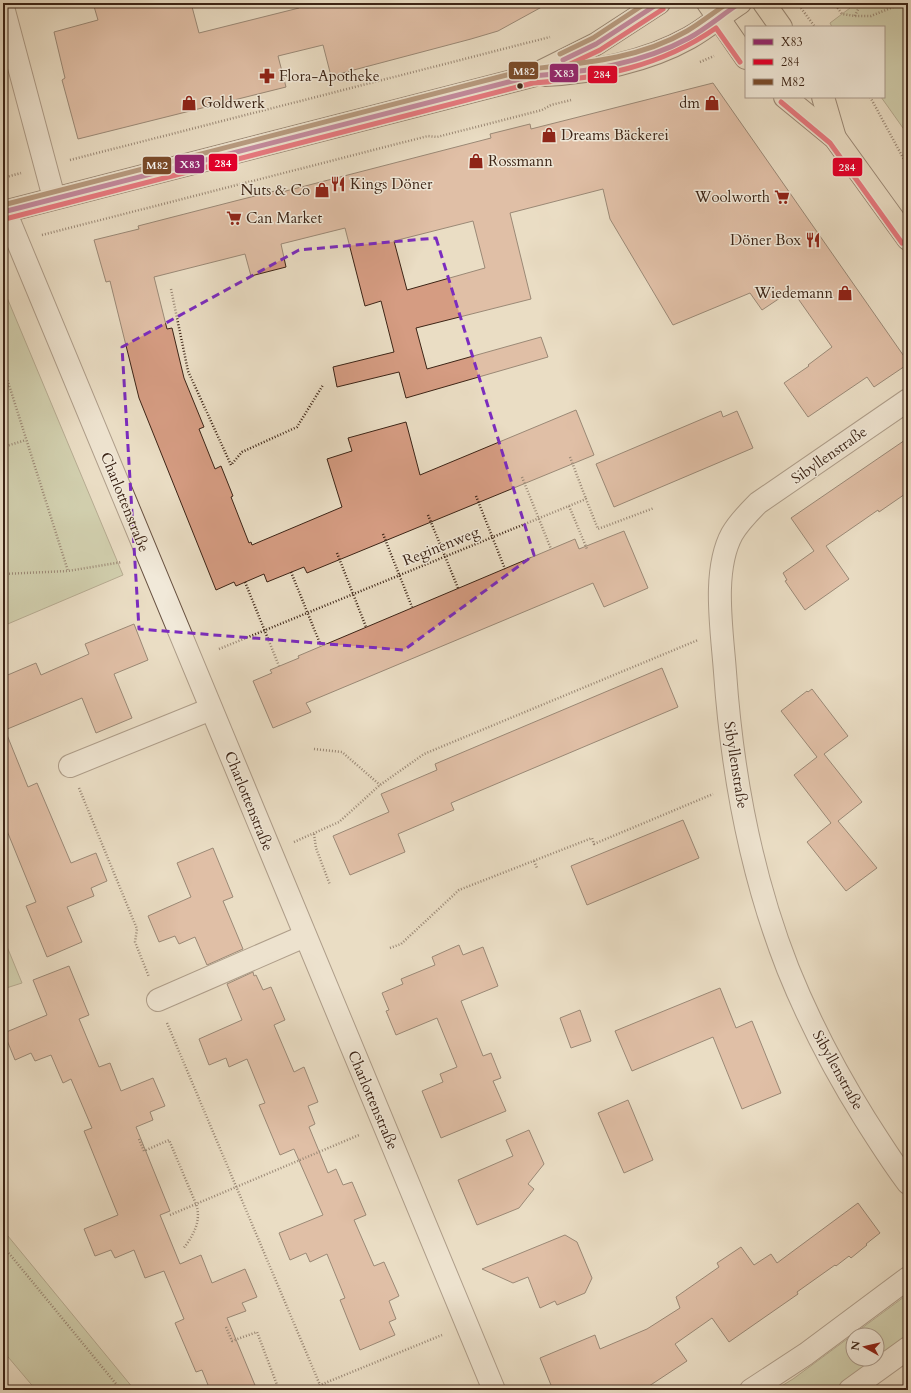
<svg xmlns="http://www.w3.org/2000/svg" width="911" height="1393" font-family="Cardo,serif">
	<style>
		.green { fill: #b7c094; stroke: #7a7255 }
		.building { fill: #d59c82; stroke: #3c2416; fill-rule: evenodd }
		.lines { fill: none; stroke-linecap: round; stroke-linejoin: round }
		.minor-casing { stroke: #685242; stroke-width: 24 }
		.major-casing { stroke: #3c2416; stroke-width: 24 }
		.path { stroke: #3c2416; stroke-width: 2.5; stroke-dasharray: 1 2; stroke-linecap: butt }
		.minor { stroke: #f1e9d9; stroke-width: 22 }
		.major { stroke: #eaddc4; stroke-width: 22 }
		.bus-1-casing { stroke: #f1e9d9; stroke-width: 8 }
		.bus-2-casing { stroke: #f1e9d9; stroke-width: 8 }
		.bus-3-casing { stroke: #f1e9d9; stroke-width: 8 }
		.bus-1 { stroke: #95276e; stroke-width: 5 }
		.bus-2 { stroke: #e4002b; stroke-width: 5 }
		.bus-3 { stroke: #7a4b2a; stroke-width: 5 }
		.marked { fill: none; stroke: #7b2cbf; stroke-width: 3; stroke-dasharray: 8 5; stroke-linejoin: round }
		.bus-dot { fill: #3c2416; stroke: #f1e9d9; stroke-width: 1.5 }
		.labels { text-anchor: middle; stroke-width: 3; stroke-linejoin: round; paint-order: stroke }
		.poi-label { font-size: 15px; fill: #3c2416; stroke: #f1e9d9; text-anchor: start }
		.street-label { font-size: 15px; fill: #3c2416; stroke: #f1e9d9 }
		.line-badge { stroke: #f1e9d9; stroke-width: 1.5 }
		.badge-label { font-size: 11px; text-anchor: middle; font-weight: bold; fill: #fff }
	</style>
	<rect width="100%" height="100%" fill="#eaddc4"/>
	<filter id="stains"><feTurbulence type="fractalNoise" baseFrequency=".005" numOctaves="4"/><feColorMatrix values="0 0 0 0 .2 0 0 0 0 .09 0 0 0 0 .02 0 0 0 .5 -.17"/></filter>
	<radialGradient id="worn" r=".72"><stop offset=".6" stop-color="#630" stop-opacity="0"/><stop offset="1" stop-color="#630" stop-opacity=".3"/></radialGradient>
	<g class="green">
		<polygon points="847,3 908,3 908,135 881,97 884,97 884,27 832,27 830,23 850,8"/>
		<polygon points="3,288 123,575 3,626"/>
		<polygon points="3,937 22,983 3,989"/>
		<polygon points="3,1230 133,1388 134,1390 36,1390 3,1351"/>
		<polygon points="908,1294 908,1335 877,1358 877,1335 853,1335 853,1359 875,1359 833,1390 775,1390 793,1379"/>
	</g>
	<g class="building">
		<polygon points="93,3 191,3 199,33 299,8 298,3 549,3 498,31 471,39 331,76 323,45 278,56 286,87 78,139 62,80 65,78 54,32 98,20"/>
		<path d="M713 83 908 362V364L874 387 867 377 808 417 784 383 809 366 808 365 832 347 792 290 762 310 750 293 673 325 610 219 603 189 510 213 531 299 416 328 427 369 541 337 548 357 406 398 399 372 337 387 333 367 394 352 381 301 365 306 345 228 281 244 286 267 251 276 245 254 154 277 167 329 172 328 184 378 204 427 199 429 215 469 221 466 233 496 231 497 249 543 251 542 252 545 342 507 327 459 352 451 348 438 406 422 420 475 576 410 594 455 307 573 304 567 267 582 264 574 236 586 234 582 216 590 139 398 110 281 106 282 94 240 139 229 138 226 239 200 279 190 282 192 491 138 490 134 530 124 531 129ZM473 221 485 268 407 290 394 241Z"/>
		<polygon points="721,411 723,417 737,411 753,448 614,507 596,464"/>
		<polygon points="908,438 908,492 879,512 878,510 826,546 849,579 805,610 785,581 787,580 783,573 814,551 791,518"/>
		<polygon points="624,531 648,588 604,607 593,583 306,703 311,712 273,728 253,681 272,673 270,670 299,658 298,656 575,539 579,549"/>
		<polygon points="134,624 148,660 114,674 132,718 96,733 82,698 5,730 28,787 37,783 71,863 96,853 107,881 91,888 94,896 67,907 82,942 47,957 26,906 36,902 3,821 3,677 36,663 41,675 89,654 85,644"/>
		<polygon points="662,668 678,707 451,803 454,810 398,834 405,852 350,875 333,836 389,812 381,794 437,770 435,764"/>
		<polygon points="812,689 848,736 824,754 862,802 838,821 877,868 846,891 807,842 831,823 794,775 817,757 781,711 807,691 808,692"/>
		<polygon points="683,820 699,858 587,905 571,866"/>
		<polygon points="213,848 233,897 223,901 243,949 207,965 195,937 179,944 175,936 159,942 148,916 191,897 177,863"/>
		<polygon points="459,945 463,955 483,947 498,986 461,1001 483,1056 491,1053 501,1078 493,1081 506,1111 441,1138 422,1091 443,1082 440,1074 457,1067 437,1018 396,1035 386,1011 389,1010 382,993 403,984 401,979 435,965 432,957"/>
		<polygon points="69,966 89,1015 79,1019 99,1067 110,1063 121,1091 153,1078 165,1106 150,1112 153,1120 136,1127 170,1211 160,1215 180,1264 201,1255 212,1283 245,1269 257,1297 242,1303 246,1311 227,1318 257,1390 210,1390 202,1370 196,1372 175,1323 184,1319 164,1271 145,1278 134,1250 115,1258 111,1250 95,1256 84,1229 118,1215 84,1131 92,1128 71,1079 63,1083 51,1055 35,1061 31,1053 15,1060 4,1033 47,1015 33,980"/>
		<polygon points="253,972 254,976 256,975 263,990 271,987 285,1020 274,1025 294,1072 304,1067 318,1102 308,1106 315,1124 309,1127 328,1173 336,1169 343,1185 352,1182 366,1215 354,1220 374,1266 384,1262 399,1296 389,1301 396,1319 389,1322 395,1335 360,1350 340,1300 345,1298 327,1254 310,1262 306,1253 290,1260 279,1233 323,1215 294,1149 280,1155 259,1105 265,1103 247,1059 229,1067 226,1058 209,1065 199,1039 242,1020 227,984"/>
		<polygon points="720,988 736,1028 752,1021 781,1093 742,1109 713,1037 632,1071 615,1031"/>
		<polygon points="580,1010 591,1041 571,1048 560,1018"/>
		<polygon points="628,1100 653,1160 624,1173 598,1113"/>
		<polygon points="529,1130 544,1164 528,1184 534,1189 519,1208 477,1225 458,1180 513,1156 506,1140"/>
		<polygon points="858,1203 880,1233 866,1244 867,1245 851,1258 849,1256 836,1266 835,1265 797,1292 798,1294 729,1342 712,1318 675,1344 687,1361 643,1390 553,1390 540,1358 595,1335 600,1349 647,1329 680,1308 676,1297 719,1267 717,1263 741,1247 754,1265 771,1254 777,1263"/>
		<polygon points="565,1235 577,1242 592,1278 585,1293 557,1305 555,1301 540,1308 528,1277 513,1283 482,1269"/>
	</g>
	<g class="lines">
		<g class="minor-casing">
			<g id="minor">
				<polyline points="3,7 54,198"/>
				<polyline points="5,211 494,1390"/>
				<path d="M908 400 758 503C748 513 739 522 732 534 712 571 722 630 725 672 732 772 751 875 788 969 809 1021 835 1071 865 1119 879 1141 892 1162 908 1183"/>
				<polyline points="70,766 211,709"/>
				<polyline points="158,1000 305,936"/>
				<polyline points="751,1390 806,1354 908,1278"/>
				<polyline points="850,1390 908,1348"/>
			</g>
		</g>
		<g class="major-casing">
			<g id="major">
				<polyline points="708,3 746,58"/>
				<polyline points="764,3 781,27"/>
				<path d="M545 75C592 73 648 61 689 38 707 28 723 14 740 3"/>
				<polyline points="785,97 835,138 908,239"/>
				<polyline points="823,97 835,138"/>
				<polyline points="3,212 532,76 596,44 659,3"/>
			</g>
		</g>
		<g class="path">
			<polyline points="834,3 842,14 855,16 871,16 903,3"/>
			<polyline points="801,8 815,27"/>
			<polyline points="855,16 861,3"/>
			<polyline points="700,62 714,56"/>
			<polyline points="870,97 874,104 908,167"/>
			<polyline points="70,160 550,37"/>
			<polyline points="3,178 21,173"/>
			<polyline points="42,235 428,136 437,137 542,110 551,105 571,100"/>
			<polyline points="171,289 188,371 231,465 242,452 297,427 323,385"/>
			<polyline points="3,366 68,571"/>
			<polyline points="3,389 9,386"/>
			<polyline points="3,447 26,440"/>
			<polyline points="570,457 586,499"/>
			<polyline points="522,477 551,549"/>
			<polyline points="476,496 505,569"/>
			<polyline points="569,506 587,549"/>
			<polyline points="428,515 458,588"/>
			<polyline points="383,534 412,607"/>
			<polyline points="337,553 366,627"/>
			<polyline points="291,572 321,646"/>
			<polyline points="3,574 68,571 122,562"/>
			<polyline points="245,582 279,666"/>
			<polyline points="219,649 586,499 598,529 654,508"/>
			<polyline points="314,749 342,752 380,785"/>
			<polyline points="79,788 137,929 135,942 149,977"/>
			<polyline points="314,834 316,848 330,885"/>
			<polyline points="294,842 339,822 380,785 424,754 698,640"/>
			<polyline points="534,861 537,868"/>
			<polyline points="390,948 401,944 459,890 592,838 594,844 713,794"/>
			<polyline points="167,1023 320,1385"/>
			<path d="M139 1139 144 1151 169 1140 196 1204C202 1221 193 1236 183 1249"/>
			<polyline points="170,1215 359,1135"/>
			<polyline points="3,1246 121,1390"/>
			<polyline points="226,1327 232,1341 257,1332 279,1390"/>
			<polyline points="308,1390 442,1335"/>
		</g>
		<use href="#minor" class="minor"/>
		<use href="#major" class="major"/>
		<g class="bus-1-casing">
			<g id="bus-1">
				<polyline points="563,60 596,44 659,3"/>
				<path d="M3 212 532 76C586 72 641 64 689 38 707 28 723 14 740 3"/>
			</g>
		</g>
		<g class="bus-2-casing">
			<g id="bus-2">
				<polyline points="566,66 600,50 663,9"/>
				<polyline points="781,102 830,143 902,243"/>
				<path d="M5 219 533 83C600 78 660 67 716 28L740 62"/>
			</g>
		</g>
		<g class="bus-3-casing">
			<g id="bus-3">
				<polyline points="560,54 593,38 646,3"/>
				<path d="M3 205 530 69C584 63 639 59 687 31 701 23 714 12 728 3"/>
			</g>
		</g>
		<use href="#bus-1" class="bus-1"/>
		<use href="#bus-2" class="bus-2"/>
		<use href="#bus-3" class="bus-3"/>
	</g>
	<path d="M0 0H911V1393H0ZM436 238 534 555 404 650 139 629 122 347 299 250Z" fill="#eaddc4" fill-opacity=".55" fill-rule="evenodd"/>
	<path class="marked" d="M436 238 534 555 404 650 139 629 122 347 299 250Z"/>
	<defs>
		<g id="pharmacy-bare" transform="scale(1.2)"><path d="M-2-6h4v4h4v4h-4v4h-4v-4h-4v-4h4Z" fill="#8f2418" stroke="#f1e9d9" stroke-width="2.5" paint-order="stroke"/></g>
		<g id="shop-bare" transform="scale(1.2)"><path d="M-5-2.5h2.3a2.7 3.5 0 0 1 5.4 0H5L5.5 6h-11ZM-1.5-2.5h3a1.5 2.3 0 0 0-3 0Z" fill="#8f2418" stroke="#f1e9d9" stroke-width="2.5" paint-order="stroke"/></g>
		<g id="restaurant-bare" transform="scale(1.2)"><path d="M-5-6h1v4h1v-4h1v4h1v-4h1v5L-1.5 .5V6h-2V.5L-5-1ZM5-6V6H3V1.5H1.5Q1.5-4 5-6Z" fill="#8f2418" stroke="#f1e9d9" stroke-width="2.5" paint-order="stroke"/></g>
		<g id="supermarket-bare" transform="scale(1.2)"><path d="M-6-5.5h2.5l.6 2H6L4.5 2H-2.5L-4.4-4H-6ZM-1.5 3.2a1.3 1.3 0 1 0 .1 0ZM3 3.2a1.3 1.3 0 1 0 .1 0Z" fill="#8f2418" stroke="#f1e9d9" stroke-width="2.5" paint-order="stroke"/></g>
	</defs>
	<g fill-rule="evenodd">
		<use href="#pharmacy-bare" x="267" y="76"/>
		<use href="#shop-bare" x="189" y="103"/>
		<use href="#shop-bare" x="712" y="103"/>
		<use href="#shop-bare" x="549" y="135"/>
		<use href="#shop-bare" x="476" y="161"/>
		<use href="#restaurant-bare" x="338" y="184"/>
		<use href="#shop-bare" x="322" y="190"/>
		<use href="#supermarket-bare" x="782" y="197"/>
		<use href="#supermarket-bare" x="234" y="218"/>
		<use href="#restaurant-bare" x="813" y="240"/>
		<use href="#shop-bare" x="845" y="293"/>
	</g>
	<circle class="bus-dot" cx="520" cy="86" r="3.5"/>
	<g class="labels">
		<g class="poi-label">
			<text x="279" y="81">Flora-Apotheke</text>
			<text x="201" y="108">Goldwerk</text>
			<text x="700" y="108" text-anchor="end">dm</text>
			<text x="561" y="140">Dreams Bäckerei</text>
			<text x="488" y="166">Rossmann</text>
			<text x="350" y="189">Kings Döner</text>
			<text x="310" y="195" text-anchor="end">Nuts &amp; Co</text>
			<text x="770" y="202" text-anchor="end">Woolworth</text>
			<text x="246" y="223">Can Market</text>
			<text x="801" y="245" text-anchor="end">Döner Box</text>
			<text x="833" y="298" text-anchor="end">Wiedemann</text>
		</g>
		<g class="street-label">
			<text transform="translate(829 455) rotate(-35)" y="5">Sibyllenstraße</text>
			<text transform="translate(125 502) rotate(68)" y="5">Charlottenstraße</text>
			<text transform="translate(441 546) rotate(-22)" y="5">Reginenweg</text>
			<text transform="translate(736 765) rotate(81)" y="5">Sibyllenstraße</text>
			<text transform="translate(249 801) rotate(68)" y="5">Charlottenstraße</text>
			<text transform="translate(838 1070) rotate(61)" y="5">Sibyllenstraße</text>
			<text transform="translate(373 1100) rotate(67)" y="5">Charlottenstraße</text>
		</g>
	</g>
	<g class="line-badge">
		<rect x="508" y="61" width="31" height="19" rx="4" fill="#7a4b2a"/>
		<rect x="549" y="63" width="30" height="20" rx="4" fill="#95276e"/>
		<rect x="587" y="65" width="31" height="19" rx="4" fill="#e4002b"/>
		<rect x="208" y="153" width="30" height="19" rx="4" fill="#e4002b"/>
		<rect x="174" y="154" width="31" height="20" rx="4" fill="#95276e"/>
		<rect x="142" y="156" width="30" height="19" rx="4" fill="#7a4b2a"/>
		<rect x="832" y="157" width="31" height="20" rx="4" fill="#e4002b"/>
	</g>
	<g class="badge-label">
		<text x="524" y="75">M82</text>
		<text x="564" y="77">X83</text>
		<text x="602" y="78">284</text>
		<text x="223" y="167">284</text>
		<text x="190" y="168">X83</text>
		<text x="157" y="169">M82</text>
		<text x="847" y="171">284</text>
	</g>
	<rect width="911" height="1393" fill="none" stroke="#eaddc4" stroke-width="16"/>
	<rect x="4" y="4" width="903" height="1385" fill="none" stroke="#3c2416" stroke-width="2"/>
	<rect x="8" y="8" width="895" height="1377" fill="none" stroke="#3c2416"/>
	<rect x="745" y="26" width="140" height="72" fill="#f1e9d9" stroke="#a99a8b"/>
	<rect x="753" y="39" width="20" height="6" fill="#95276e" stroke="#a99a8b"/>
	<text x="781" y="46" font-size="12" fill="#3c2416">X83</text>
	<rect x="753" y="59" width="20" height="6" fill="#e4002b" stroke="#a99a8b"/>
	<text x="781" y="66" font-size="12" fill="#3c2416">284</text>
	<rect x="753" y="79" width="20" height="6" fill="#7a4b2a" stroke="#a99a8b"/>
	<text x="781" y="86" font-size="12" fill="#3c2416">M82</text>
	<g transform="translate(865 1347) rotate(278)"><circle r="19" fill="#f1e9d9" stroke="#a99a8b"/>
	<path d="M0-3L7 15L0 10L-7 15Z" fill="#8f2418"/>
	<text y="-6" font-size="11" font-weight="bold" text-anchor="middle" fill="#3c2416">N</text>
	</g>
	<rect width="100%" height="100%" filter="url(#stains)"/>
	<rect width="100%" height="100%" fill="url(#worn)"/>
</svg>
